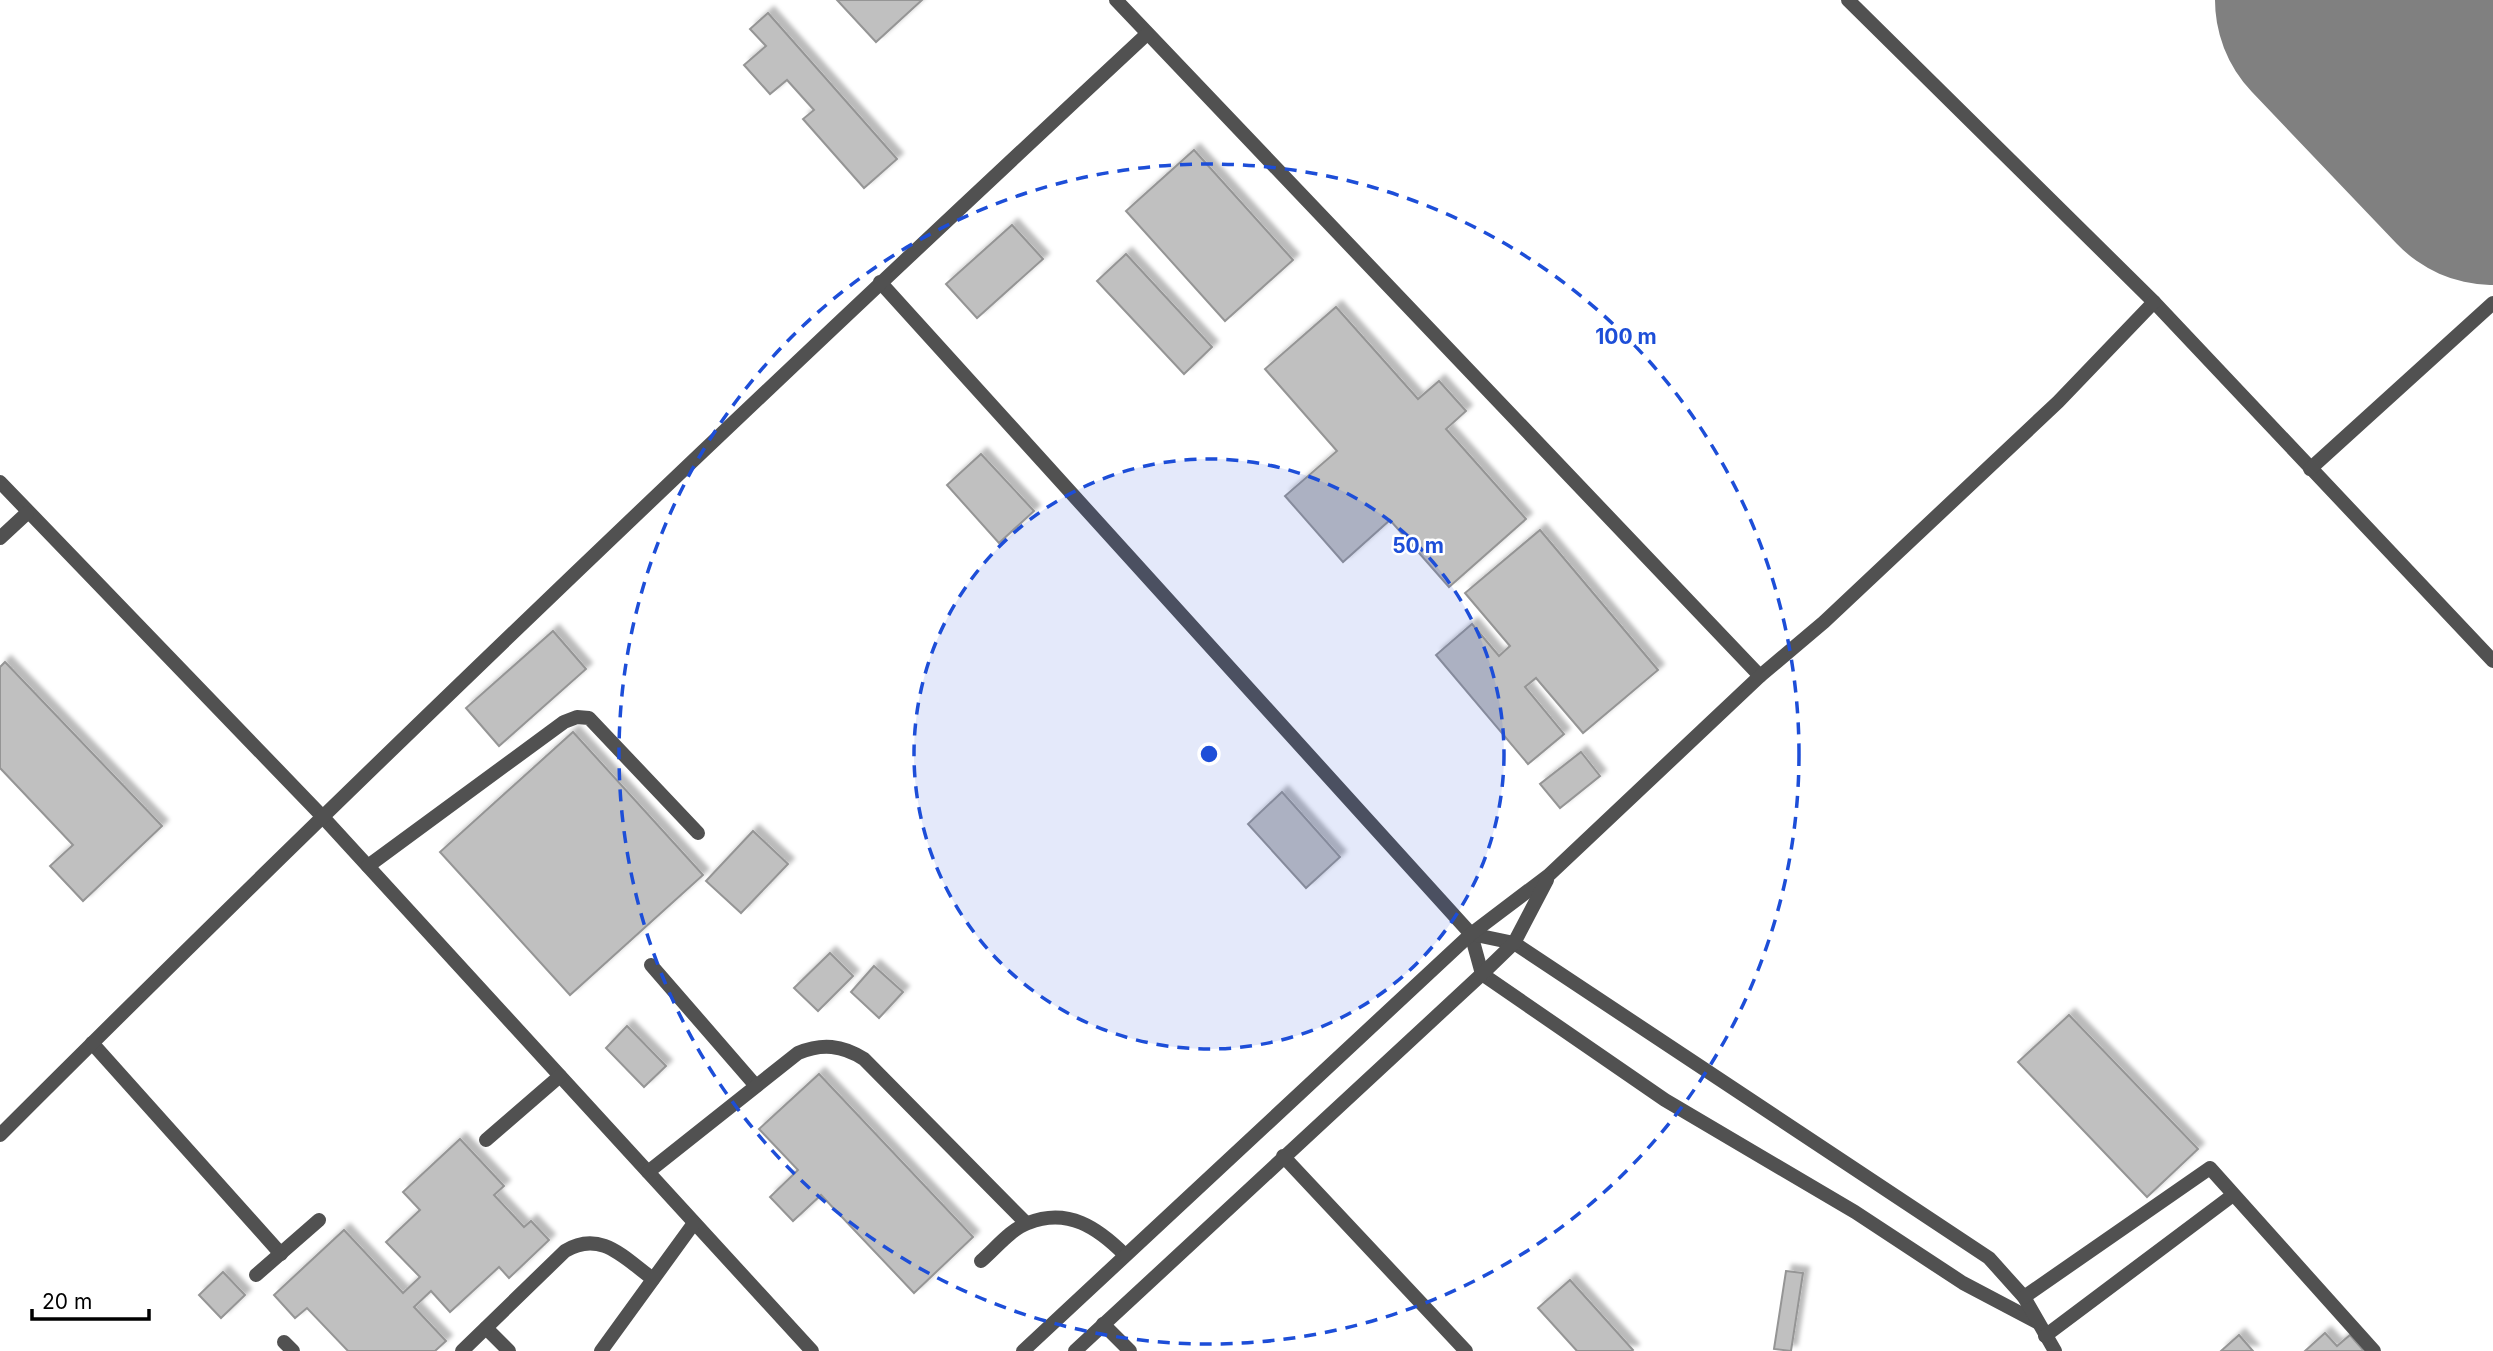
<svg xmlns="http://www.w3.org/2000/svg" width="2493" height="1351" font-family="Inter,sans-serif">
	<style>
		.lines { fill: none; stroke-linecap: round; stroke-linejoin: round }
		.taxiway { stroke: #808080; stroke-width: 107 }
		.runway { stroke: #808080; stroke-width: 266 }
		.building { fill: #c0c0c0; stroke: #959595; stroke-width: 2; filter: url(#shadow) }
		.lane { stroke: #515151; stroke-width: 14 }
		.ring { fill: none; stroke: #1d4ed8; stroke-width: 3.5; stroke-dasharray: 12 9 }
		.centre { fill: #1d4ed8; stroke: #fff; stroke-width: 3.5 }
		.ring-label { font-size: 21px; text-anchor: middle; font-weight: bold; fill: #1d4ed8; stroke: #fff; stroke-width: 5; stroke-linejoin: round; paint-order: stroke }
	</style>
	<defs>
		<filter id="shadow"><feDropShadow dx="6" dy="-6" stdDeviation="2" flood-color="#0004"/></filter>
	</defs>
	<rect width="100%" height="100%" fill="#fff"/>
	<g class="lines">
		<path class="taxiway" d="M2354 0C2405 28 2436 29 2493 22"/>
		<polyline class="runway" points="2348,0 2493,152"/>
	</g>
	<g class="building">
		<polygon points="837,0 922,0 876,42"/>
		<polygon points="768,13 897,159 864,188 803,119 814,110 787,80 770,94 744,65 766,46 750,29"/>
		<polygon points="1194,150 1293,260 1225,321 1126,211"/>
		<polygon points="1012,225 1043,259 977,318 946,284"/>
		<polygon points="1126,254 1212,347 1184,374 1097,281"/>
		<polygon points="1336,307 1418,399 1439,381 1466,411 1446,429 1526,519 1449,587 1390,520 1343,562 1285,496 1337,451 1265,369"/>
		<polygon points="981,454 1034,511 999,543 947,485"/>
		<polygon points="1540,530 1658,670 1583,733 1536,678 1525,687 1564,734 1528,764 1436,655 1472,624 1499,656 1510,646 1465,593"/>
		<polygon points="553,631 586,669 499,746 466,708"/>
		<polygon points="5,662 162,826 83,901 50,866 73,845 0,768 0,667"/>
		<polygon points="573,732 703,875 570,995 440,852"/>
		<polygon points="1581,752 1600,776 1560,808 1540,784"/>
		<polygon points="1282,792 1340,857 1306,888 1248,824"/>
		<polygon points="753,831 788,864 741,913 706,881"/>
		<polygon points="830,953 853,976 818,1011 794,988"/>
		<polygon points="874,966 903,992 879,1018 851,992"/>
		<polygon points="2069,1015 2198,1149 2147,1197 2018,1062"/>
		<polygon points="627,1026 666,1066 644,1087 606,1048"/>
		<polygon points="819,1074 973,1237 914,1293 821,1195 793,1221 770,1197 798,1170 759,1129"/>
		<polygon points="460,1139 504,1186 494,1195 524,1227 531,1221 549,1240 509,1278 499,1267 450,1312 431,1291 414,1307 446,1341 435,1351 348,1351 307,1308 295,1318 274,1295 344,1230 403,1293 420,1277 386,1242 420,1210 403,1192"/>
		<polygon points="1786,1271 1803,1273 1791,1351 1774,1349"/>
		<polygon points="223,1272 245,1295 221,1318 199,1295"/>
		<polygon points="1570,1280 1633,1350 1632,1351 1577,1351 1538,1308"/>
		<polygon points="2325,1333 2337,1346 2350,1335 2364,1351 2305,1351"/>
		<polygon points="2239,1335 2253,1351 2221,1351"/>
	</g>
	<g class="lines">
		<g class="lane">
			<polyline points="1116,0 1760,676"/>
			<polyline points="1848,0 2154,302 2493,661"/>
			<polyline points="880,282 1471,934 1482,974 1665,1100 1855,1212 1963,1283 2037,1322"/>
			<polyline points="2310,469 2493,303"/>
			<polyline points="0,482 321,815 812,1351"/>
			<polyline points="0,538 27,513"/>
			<polyline points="368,866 564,722 577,717 589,718 698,833"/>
			<polyline points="1471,934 1514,943 1989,1258 2024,1297 2055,1351"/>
			<polyline points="651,965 756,1086"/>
			<polyline points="92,1043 281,1254"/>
			<path d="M0 1135C375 760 759 395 1147 34"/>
			<polyline points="486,1140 560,1076"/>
			<polyline points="1283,1156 1466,1351"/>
			<path d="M648 1172 798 1053C822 1043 842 1045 864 1059L1026 1223"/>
			<path d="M981 1261C995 1249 1011 1229 1028 1223 1068 1207 1098 1228 1125 1255"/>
			<polyline points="256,1275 319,1220"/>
			<polyline points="2024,1297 2210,1168 2374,1351"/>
			<polyline points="1103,1324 1130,1351"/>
			<polyline points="486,1328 509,1351"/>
			<polyline points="2045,1336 2233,1195"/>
			<polyline points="284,1342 293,1351"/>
			<path d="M462 1351 565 1251C601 1229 625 1259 653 1279"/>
			<polyline points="601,1351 694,1223"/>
			<polyline points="1023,1351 1471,934 1549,875 1760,676 1824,622 2058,402 2154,302"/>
			<polyline points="1075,1351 1482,974 1514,943 1547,880"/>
		</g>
	</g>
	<circle cx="1209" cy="754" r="295" fill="#1d4ed8" fill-opacity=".12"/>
	<g class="ring">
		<circle cx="1209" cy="754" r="295"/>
		<circle cx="1209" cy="754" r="590"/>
	</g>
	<circle cx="1209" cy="754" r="10" class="centre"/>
	<g class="ring-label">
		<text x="1626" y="344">100 m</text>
		<text x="1418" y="553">50 m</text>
	</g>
	<path d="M32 1309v10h117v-10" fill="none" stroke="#000000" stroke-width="3.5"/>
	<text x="42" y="1309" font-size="21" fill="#000000" stroke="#ffffff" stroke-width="5" paint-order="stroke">20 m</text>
</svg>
